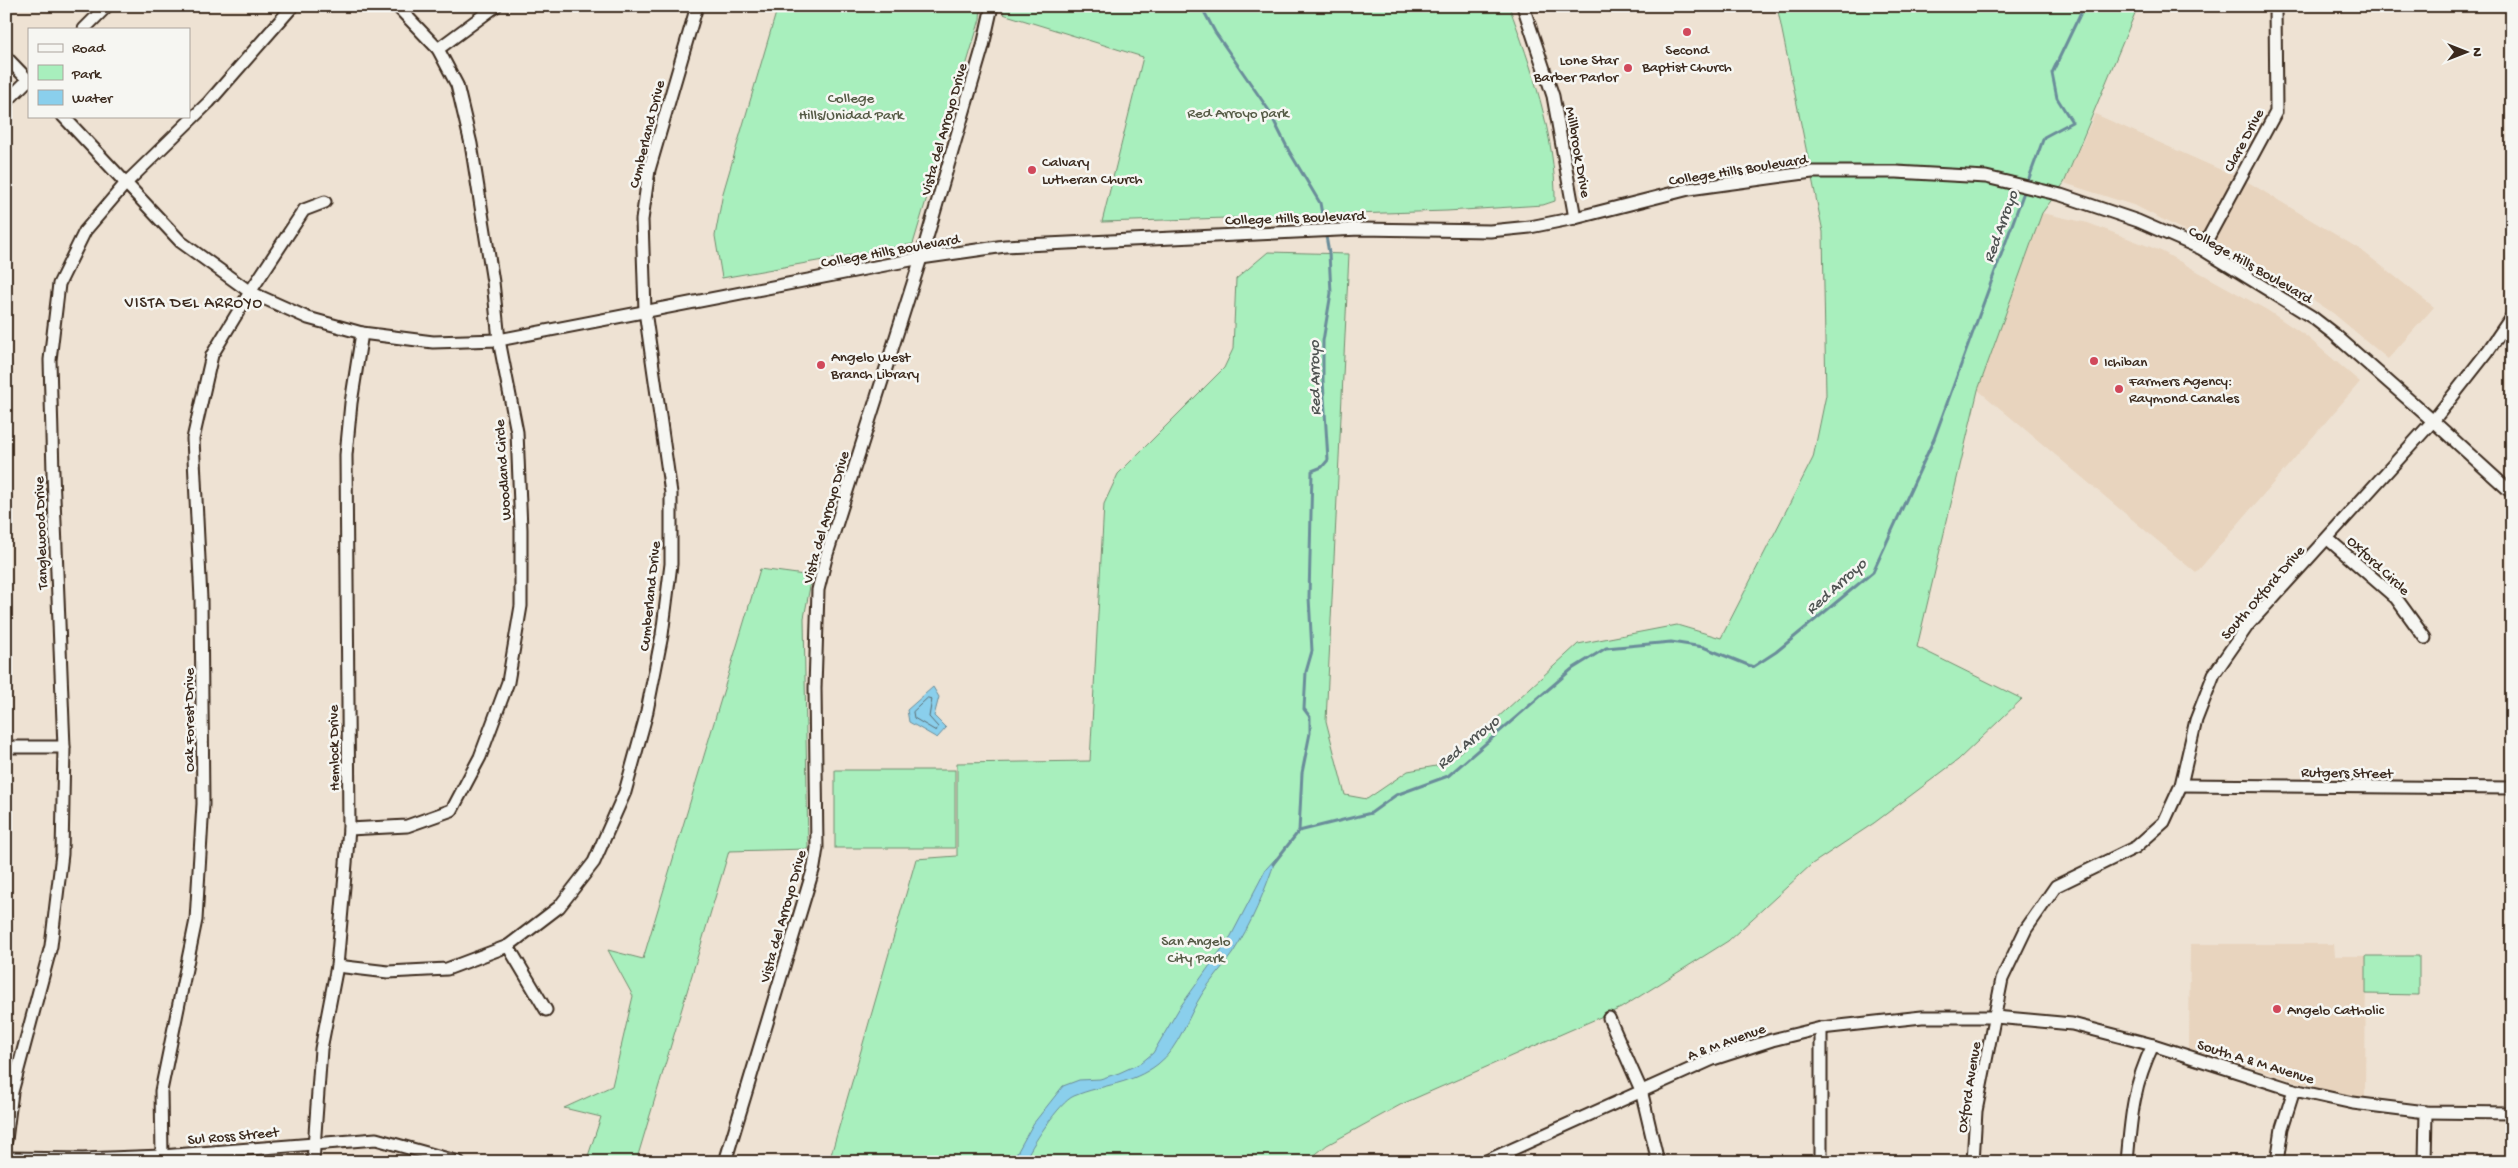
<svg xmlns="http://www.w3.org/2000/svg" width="2518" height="1168" font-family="'Gochi Hand',sans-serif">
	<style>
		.built { fill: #e8d4be }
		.green { fill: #a8efbd; stroke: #728c6e }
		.water { fill: #8acfec; stroke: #6a8d9a }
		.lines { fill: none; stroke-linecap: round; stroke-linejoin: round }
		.shore { stroke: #5b6c70; stroke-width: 1 }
		.stream { stroke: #6a8d9a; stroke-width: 3 }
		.minor-casing { stroke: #3b2a1e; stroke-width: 15 }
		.minor { stroke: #f6f6f2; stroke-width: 11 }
		.poi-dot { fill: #d1495b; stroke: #f6f6f2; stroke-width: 2 }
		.labels { text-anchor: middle; stroke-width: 5; stroke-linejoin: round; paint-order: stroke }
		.poi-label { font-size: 15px; fill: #3b2a1e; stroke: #f6f6f2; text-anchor: start }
		.park-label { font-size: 15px; fill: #565b46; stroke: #f6f6f2 }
		.street-label { font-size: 15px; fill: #3b2a1e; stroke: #f6f6f2 }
		.water-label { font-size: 16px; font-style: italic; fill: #4f5352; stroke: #f6f6f2 }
		.neighbourhood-label { font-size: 16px; letter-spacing: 1px; fill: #3b2a1e; stroke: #f6f6f2 }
	</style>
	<rect width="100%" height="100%" fill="#eee2d3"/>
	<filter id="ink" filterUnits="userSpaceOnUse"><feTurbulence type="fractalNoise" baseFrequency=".02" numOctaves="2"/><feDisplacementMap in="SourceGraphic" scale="10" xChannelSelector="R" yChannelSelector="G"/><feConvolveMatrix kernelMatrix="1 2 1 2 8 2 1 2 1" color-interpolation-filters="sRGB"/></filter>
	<g filter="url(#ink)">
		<g class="built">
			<polygon points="2095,114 2248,182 2361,250 2434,307 2388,359 2333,313 2291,285 2136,206 2064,183"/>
			<polygon points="2042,213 2088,223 2161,251 2267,310 2306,336 2360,382 2196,573 1978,390"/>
			<polygon points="2190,944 2334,944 2335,956 2366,956 2365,1098 2318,1088 2189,1048"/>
		</g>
		<g class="green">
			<polygon points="778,6 981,6 980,19 913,244 722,278 715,236 723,193"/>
			<path d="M1004 6H1509C1531 66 1556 137 1555 201L1543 205 1447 211 1102 222 1143 57 1003 14Z"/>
			<polygon points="1777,6 2138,6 2064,183 2042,213 1978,390 1917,647 2022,699 1958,760 1874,823 1812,864 1728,941 1621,1008 1402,1104 1327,1145 1306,1162 829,1162 916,859 957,856 957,763 1090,761 1104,504 1118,474 1224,368 1233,349 1236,279 1268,252 1349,254 1326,721 1345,795 1367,799 1408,771 1447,764 1578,644 1677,625 1721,638 1813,458 1826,395 1823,232"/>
			<polygon points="760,569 812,576 804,618 808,849 729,851 636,1162 586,1162 601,1117 564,1108 612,1086 633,996 608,950 643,959"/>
			<rect x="835" y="770" width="120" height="78"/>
			<polygon points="2366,956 2419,956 2419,995 2366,994"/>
		</g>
		<g class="water">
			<polygon points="933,687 939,697 934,716 946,728 937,738 909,722 907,710"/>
			<path d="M1276 858C1265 891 1251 925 1232 954 1222 968 1211 980 1202 994 1188 1016 1179 1048 1158 1064 1131 1085 1103 1084 1074 1096 1059 1102 1031 1147 1024 1162H1012L1033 1124 1063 1086 1079 1080 1100 1079 1119 1073 1141 1063 1153 1053 1180 1007 1231 936 1266 869Z"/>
		</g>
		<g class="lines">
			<polygon class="shore" points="928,698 932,699 929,717 938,727 936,731 914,718 913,712"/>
			<g class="stream">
				<polyline points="1201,6 1215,32 1268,109 1289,151 1320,203 1329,253 1331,293 1323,341 1323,380 1328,460 1322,467 1312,471 1309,597 1312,651 1306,672 1304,709 1310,717 1310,733 1302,773 1299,831 1273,864"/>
				<polyline points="1299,831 1371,813 1396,795 1448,776 1572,669 1606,648 1671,642 1703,647 1753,667 1776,652 1873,572 1934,439 2044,137 2072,122 2057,98 2052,73 2084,6"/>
			</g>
			<g class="minor-casing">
				<g id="minor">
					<polyline points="1523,6 1553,96 1575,218"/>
					<polyline points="84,29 107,6"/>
					<polyline points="438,49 496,6"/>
					<polyline points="6,57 29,81"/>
					<polyline points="6,102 29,79"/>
					<polyline points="63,116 181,242 250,292 308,318 362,333 433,342 499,340 921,258 1005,246 1360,229 1490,231 1530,227 1575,218 1689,189 1812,172 1896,172 1986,177 2061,195 2138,221 2202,249 2312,317 2334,334 2433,421 2512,493"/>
					<polyline points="2202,249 2276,112 2275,6"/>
					<polyline points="2328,539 2396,598 2425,638"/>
					<polyline points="6,747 64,747"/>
					<polyline points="2181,785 2512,788"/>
					<polyline points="349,829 407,826 452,810 480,757 508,682 521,606 521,529 517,432 499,340 493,282 471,144 457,85 438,49 397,6"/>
					<polyline points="508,946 546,1010"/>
					<polyline points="337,966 388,972 447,969 508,946 559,907 594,862 625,792 646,716 662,635 671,564 671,493 645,311 642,220 649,170 697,6"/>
					<polyline points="1609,1018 1641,1090 1658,1162"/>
					<polyline points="1821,1028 1821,1162"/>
					<polyline points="6,1140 12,1092 51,946 62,854 64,747 53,473 50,360 59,284 85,231 126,183 209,102 293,6"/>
					<polyline points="162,1156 161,1091 196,920 203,804 201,599 193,439 212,355 250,292 304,210 325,202"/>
					<polyline points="6,1158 83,1159 162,1156 376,1139 459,1162"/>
					<polyline points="313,1162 321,1049 337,966 349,829 346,455 351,403 362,333"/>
					<polyline points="725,1162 814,867 817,848 815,688 818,590 827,554 921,258 983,46 992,6"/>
					<polyline points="1484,1162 1713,1059 1772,1040 1821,1028 1922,1017 1995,1017 2072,1024 2153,1045 2294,1090 2353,1103 2426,1112 2512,1113"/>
					<polyline points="1973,1162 1976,1111 2002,979 2026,929 2056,886 2136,847 2164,822 2181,785 2196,720 2214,674 2248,625 2433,421 2488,351 2512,316"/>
					<path d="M2127 1162C2131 1117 2133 1086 2153 1045"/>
					<polyline points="2277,1162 2282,1128 2294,1090"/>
					<polyline points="2425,1162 2426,1112"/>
				</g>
			</g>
			<use href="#minor" class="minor"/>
		</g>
	</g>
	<g class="poi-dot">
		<circle cx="1687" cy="32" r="5"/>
		<circle cx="1628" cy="68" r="5"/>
		<circle cx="1032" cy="170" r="5"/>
		<circle cx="2094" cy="361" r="5"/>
		<circle cx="821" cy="365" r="5"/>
		<circle cx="2119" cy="389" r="5"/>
		<circle cx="2277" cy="1009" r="5"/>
	</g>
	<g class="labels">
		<g class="poi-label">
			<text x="1687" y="54" text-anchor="middle">Second<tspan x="1687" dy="17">Baptist Church</tspan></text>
			<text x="1618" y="64" text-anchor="end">Lone Star<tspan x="1618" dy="17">Barber Parlor</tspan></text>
			<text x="1042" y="166">Calvary<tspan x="1042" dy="17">Lutheran Church</tspan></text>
			<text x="831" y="361">Angelo West<tspan x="831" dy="17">Branch Library</tspan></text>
			<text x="2104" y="366">Ichiban</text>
			<text x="2129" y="385">Farmers Agency:<tspan x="2129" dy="17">Raymond Canales</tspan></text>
			<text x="2287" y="1014">Angelo Catholic</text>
		</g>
		<g class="park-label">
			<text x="851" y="102">College<tspan x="851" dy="17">Hills/Unidad Park</tspan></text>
			<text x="1238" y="117">Red Arroyo park</text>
			<text x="1196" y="945">San Angelo<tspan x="1196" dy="17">City Park</tspan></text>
		</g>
		<g class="street-label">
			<text transform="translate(943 129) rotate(-74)" y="5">Vista del Arroyo Drive</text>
			<text transform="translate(646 134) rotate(-76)" y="5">Cumberland Drive</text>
			<text transform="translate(2243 140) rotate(-62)" y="5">Clare Drive</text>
			<text transform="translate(1579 152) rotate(80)" y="5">Millbrook Drive</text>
			<text transform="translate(1738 169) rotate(-9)" y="5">College Hills Boulevard</text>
			<text transform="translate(1295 217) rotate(-2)" y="5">College Hills Boulevard</text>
			<text transform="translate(890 250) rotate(-10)" y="5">College Hills Boulevard</text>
			<text transform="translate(2251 264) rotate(30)" y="5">College Hills Boulevard</text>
			<text transform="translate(502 470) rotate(-94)" y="5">Woodland Circle</text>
			<text transform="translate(825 517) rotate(-74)" y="5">Vista del Arroyo Drive</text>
			<text transform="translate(40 533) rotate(-92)" y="5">Tanglewood Drive</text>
			<text transform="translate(2379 565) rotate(43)" y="5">Oxford Circle</text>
			<text transform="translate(2262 592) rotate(-49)" y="5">South Oxford Drive</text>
			<text transform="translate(649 596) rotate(-84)" y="5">Cumberland Drive</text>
			<text transform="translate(188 720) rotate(-90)" y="5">Oak Forest Drive</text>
			<text transform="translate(333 748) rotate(-91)" y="5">Hemlock Drive</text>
			<text transform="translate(2347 772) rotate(1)" y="5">Rutgers Street</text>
			<text transform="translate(782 916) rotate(-74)" y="5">Vista del Arroyo Drive</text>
			<text transform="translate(1726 1041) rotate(-20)" y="5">A &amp; M Avenue</text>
			<text transform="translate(2256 1061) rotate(17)" y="5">South A &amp; M Avenue</text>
			<text transform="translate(1968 1087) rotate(-81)" y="5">Oxford Avenue</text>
			<text transform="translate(233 1135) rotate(-5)" y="5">Sul Ross Street</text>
		</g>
		<g class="water-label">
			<text transform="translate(1999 226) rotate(-70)" y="6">Red Arroyo</text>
			<text transform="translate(1313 378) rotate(-91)" y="6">Red Arroyo</text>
			<text transform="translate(1835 585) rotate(-42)" y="6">Red Arroyo</text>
			<text transform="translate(1467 741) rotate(-39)" y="6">Red Arroyo</text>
		</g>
		<g class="neighbourhood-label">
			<text x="194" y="307">VISTA DEL ARROYO</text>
		</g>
	</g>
	<rect width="2518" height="1168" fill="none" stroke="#f6f6f2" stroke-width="25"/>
	<rect x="12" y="12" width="2493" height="1143" fill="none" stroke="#3b2a1e" stroke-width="2" filter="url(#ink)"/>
	<rect x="28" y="28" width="162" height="90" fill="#f6f6f2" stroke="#aba49d"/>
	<rect x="38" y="44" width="25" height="8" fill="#f6f6f2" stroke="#aba49d"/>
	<text x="72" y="52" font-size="15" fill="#3b2a1e">Road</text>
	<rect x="38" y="65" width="25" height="15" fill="#a8efbd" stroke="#aba49d"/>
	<text x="72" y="78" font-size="15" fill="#3b2a1e">Park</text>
	<rect x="38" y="90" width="25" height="15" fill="#8acfec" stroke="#aba49d"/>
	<text x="72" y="102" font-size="15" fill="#3b2a1e">Water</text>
	<g transform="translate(2466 52) rotate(90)" stroke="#f6f6f2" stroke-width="4" paint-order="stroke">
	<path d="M0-4L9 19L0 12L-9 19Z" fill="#3b2a1e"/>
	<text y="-8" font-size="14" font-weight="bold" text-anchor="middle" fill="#3b2a1e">N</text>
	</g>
</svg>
